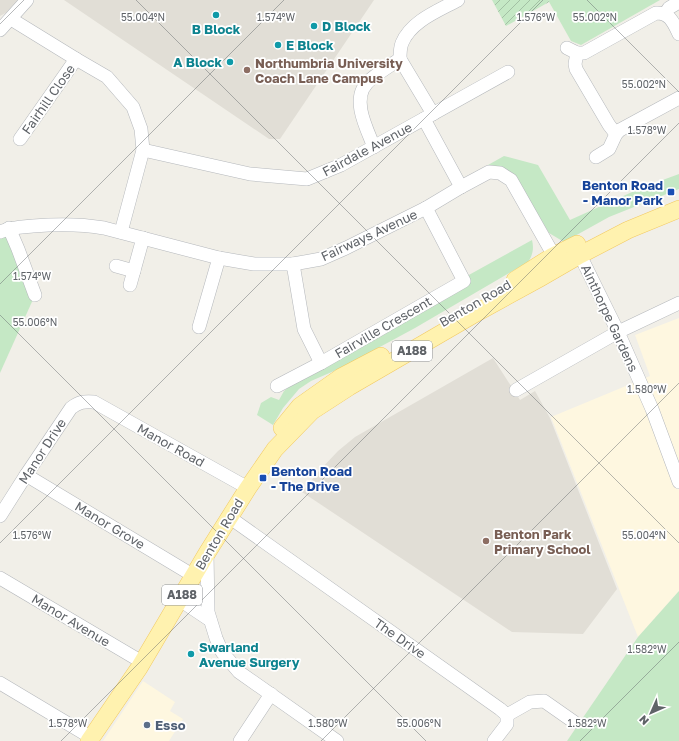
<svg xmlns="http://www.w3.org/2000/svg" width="679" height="741" font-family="'Golos Text',sans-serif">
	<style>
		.commercial { fill: #fef7e0 }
		.education { fill: #e1ded6 }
		.green { fill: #c5e8c5 }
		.garden { fill: url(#garden-furrows) }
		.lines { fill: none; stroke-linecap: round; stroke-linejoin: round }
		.minor-casing { stroke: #b5b8bc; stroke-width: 14 }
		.major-casing { stroke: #f2c960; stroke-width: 18 }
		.minor { stroke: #fff; stroke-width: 13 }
		.major { stroke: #fff2af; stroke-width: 17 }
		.ticks { fill: none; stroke: #5f6368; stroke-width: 1; stroke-opacity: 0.45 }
		.culture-dot { fill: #0f9aa8; stroke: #fff; stroke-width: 1.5 }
		.education-dot { fill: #8d6e63; stroke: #fff; stroke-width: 1.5 }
		.transit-dot { fill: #1a4fb4; stroke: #fff; stroke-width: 1.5 }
		.service-dot { fill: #5c6f8a; stroke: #fff; stroke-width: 1.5 }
		.labels { text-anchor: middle; stroke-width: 3.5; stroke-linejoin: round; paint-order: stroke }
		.shield { fill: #fff; stroke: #8f9295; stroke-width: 1 }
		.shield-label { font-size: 12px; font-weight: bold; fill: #5f6368 }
		.culture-label { font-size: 13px; font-weight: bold; fill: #0d838f; stroke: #fff; text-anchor: start }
		.education-label { font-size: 13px; font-weight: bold; fill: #785e54; stroke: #fff; text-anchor: start }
		.street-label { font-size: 13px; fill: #5f6368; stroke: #fff }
		.transit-label { font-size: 13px; font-weight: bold; fill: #164399; stroke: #fff; text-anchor: end }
		.service-label { font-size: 13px; font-weight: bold; fill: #4e5e75; stroke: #fff; text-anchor: start }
		.ticks-label { font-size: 10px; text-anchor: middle; fill: #5f6368; stroke: #fff; stroke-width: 3.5; stroke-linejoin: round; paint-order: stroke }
	</style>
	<defs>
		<pattern id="garden-furrows" width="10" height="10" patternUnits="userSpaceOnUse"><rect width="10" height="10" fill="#c5e8c5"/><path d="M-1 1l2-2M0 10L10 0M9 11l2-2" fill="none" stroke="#a3c0a4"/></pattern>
	</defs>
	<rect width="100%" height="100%" fill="#f1efe8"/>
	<g class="commercial">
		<polygon points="679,318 679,591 638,637 551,417 650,376 635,335"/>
		<polygon points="143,681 175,702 170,711 183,719 169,741 103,741"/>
	</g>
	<g class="education">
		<polygon points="0,0 29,0 0,16"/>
		<polygon points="64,0 374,0 280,139 269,139"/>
		<polygon points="493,358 520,400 535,391 550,418 617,589 583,634 512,632 302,492 319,471 338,451 355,437"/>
	</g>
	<g class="green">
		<polygon points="548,0 660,0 581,45 571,41"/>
		<polygon points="504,156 538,165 570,220 641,188 679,174 679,189 609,217 564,242 549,233 519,183 496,166 488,165"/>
		<polygon points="9,228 35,295 0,373 0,232"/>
		<path d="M532 240C534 248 533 255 528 262L415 328 341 368 311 381 299 389 283 408 273 425 257 415 261 403 271 397 279 400 284 391 290 386 467 276Z"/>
		<polygon points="679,591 679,741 567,741 638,637"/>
	</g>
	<polygon class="garden" points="492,0 548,0 549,2 506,26"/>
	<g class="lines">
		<g class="minor-casing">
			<g id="minor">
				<polyline points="665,14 669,8 679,2"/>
				<polyline points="11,19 76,59 107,77 133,107 141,129 143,150 121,232"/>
				<polyline points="0,30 27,0"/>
				<path d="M567 48 577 53H584L656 13C670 12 674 24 679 34"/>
				<polyline points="577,53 575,64 576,69 609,125 616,134"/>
				<path d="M400 59C400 54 400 48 402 43 411 21 438 11 458 0"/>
				<polyline points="424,119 461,187"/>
				<polyline points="20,139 76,59"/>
				<path d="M374 147C367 129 351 100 367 83 373 76 391 65 400 59L433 114"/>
				<polyline points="143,150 250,174 307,179 341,165 508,72"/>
				<polyline points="596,157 609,149 616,134 620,130 679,98"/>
				<polyline points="9,228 18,249 35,295"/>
				<path d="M0 232C11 227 22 227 33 226 57 224 81 224 104 228L219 258 254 264H293L321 259 346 248 426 208 461 187 489 172 500 173 511 180 558 263"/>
				<polyline points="576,247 618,332 652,409 679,482"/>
				<polyline points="293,264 304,329 321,363 464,281 426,208"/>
				<polyline points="116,266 134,271"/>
				<polyline points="130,285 143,238"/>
				<polyline points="199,327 219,258"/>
				<polyline points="277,386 321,363"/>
				<polyline points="516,390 618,332 679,303"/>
				<polyline points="26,475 194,576"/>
				<path d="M0 516 26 475 71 408C79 402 84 401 94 402L248 488"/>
				<polyline points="229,517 500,709 507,715 530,702 544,701 574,722"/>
				<polyline points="207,553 208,612 216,638 222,652 239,672 337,741"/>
				<polyline points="0,578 142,662"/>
				<polyline points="180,600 210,620"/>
				<polyline points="0,683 92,738"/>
				<polyline points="240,741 271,694"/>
				<polyline points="494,741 507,724 507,715"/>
			</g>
		</g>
		<g class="major-casing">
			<g id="major">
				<polyline points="515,280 553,256 577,244"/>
				<polyline points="282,428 300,406 341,377 381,356"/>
				<polyline points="89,741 139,668 207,553 248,488 275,449 312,411 349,387 478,312 540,278 580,255 628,230 679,209"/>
			</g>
		</g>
		<use href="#minor" class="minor"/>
		<use href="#major" class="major"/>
	</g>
	<path class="ticks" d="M136 0 679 543M587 0 679 92M0 24 24 0M0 284 284 0M0 315 426 741M0 543 543 0M61 741 679 123M321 741 679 383M580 741 679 642"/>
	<g class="culture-dot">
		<circle cx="216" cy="15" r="4"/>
		<circle cx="314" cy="26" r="4"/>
		<circle cx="278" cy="45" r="4"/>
		<circle cx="230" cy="62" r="4"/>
		<circle cx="191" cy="654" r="4"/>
	</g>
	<g class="education-dot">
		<circle cx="247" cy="70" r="4"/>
		<circle cx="486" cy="541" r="4"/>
	</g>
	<g class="transit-dot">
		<rect x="667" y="188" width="8" height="8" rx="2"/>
		<rect x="259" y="474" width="8" height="8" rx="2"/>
	</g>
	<circle class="service-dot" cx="147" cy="725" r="4"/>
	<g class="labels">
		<g class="shield">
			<rect x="392" y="341" width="40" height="20" rx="3"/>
			<rect x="162" y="585" width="40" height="20" rx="3"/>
		</g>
		<g class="shield-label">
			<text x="412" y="355">A188</text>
			<text x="182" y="599">A188</text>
		</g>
		<g class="culture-label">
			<text x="322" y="31">D Block</text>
			<text x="216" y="34" text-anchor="middle">B Block</text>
			<text x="286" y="50">E Block</text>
			<text x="222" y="67" text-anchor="end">A Block</text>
			<text x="199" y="652">Swarland<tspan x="199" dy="15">Avenue Surgery</tspan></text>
		</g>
		<g class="education-label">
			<text x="255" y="68">Northumbria University<tspan x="255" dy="15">Coach Lane Campus</tspan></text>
			<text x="494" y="539">Benton Park<tspan x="494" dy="15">Primary School</tspan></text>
		</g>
		<g class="street-label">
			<text transform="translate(48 99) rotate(-55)" y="5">Fairhill Close</text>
			<text transform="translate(367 149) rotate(-28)" y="5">Fairdale Avenue</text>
			<text transform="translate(369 235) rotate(-25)" y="5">Fairways Avenue</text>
			<text transform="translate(475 303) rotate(-30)" y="5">Benton Road</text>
			<text transform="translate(610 318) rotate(65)" y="5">Ainthorpe Gardens</text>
			<text transform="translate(383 327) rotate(-30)" y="5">Fairville Crescent</text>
			<text transform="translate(171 445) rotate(29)" y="5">Manor Road</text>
			<text transform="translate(42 451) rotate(-57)" y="5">Manor Drive</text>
			<text transform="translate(110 525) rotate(31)" y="5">Manor Grove</text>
			<text transform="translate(219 534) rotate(-59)" y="5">Benton Road</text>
			<text transform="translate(71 620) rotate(31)" y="5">Manor Avenue</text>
			<text transform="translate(400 638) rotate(35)" y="5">The Drive</text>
		</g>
		<g class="transit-label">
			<text x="663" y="190">Benton Road<tspan x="663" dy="15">- Manor Park</tspan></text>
			<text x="271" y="476" text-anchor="start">Benton Road<tspan x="271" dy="15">- The Drive</tspan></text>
		</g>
		<g class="service-label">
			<text x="155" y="730">Esso</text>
		</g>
	</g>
	<g class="ticks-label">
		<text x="143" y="21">55.004°N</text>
		<text x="276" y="21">1.574°W</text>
		<text x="536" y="21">1.576°W</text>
		<text x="595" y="21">55.002°N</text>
		<text x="644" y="88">55.002°N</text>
		<text x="647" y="134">1.578°W</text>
		<text x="32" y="280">1.574°W</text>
		<text x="35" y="326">55.006°N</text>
		<text x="647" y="393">1.580°W</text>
		<text x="644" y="539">55.004°N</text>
		<text x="32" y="539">1.576°W</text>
		<text x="647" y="653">1.582°W</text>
		<text x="68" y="727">1.578°W</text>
		<text x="328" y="727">1.580°W</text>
		<text x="419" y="727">55.006°N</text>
		<text x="587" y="727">1.582°W</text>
	</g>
	<g transform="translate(651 713) rotate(225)" stroke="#ffffff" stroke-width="3" paint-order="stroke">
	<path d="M0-3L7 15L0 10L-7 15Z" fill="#5f6368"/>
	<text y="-6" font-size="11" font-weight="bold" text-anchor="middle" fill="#5f6368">N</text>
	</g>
</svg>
